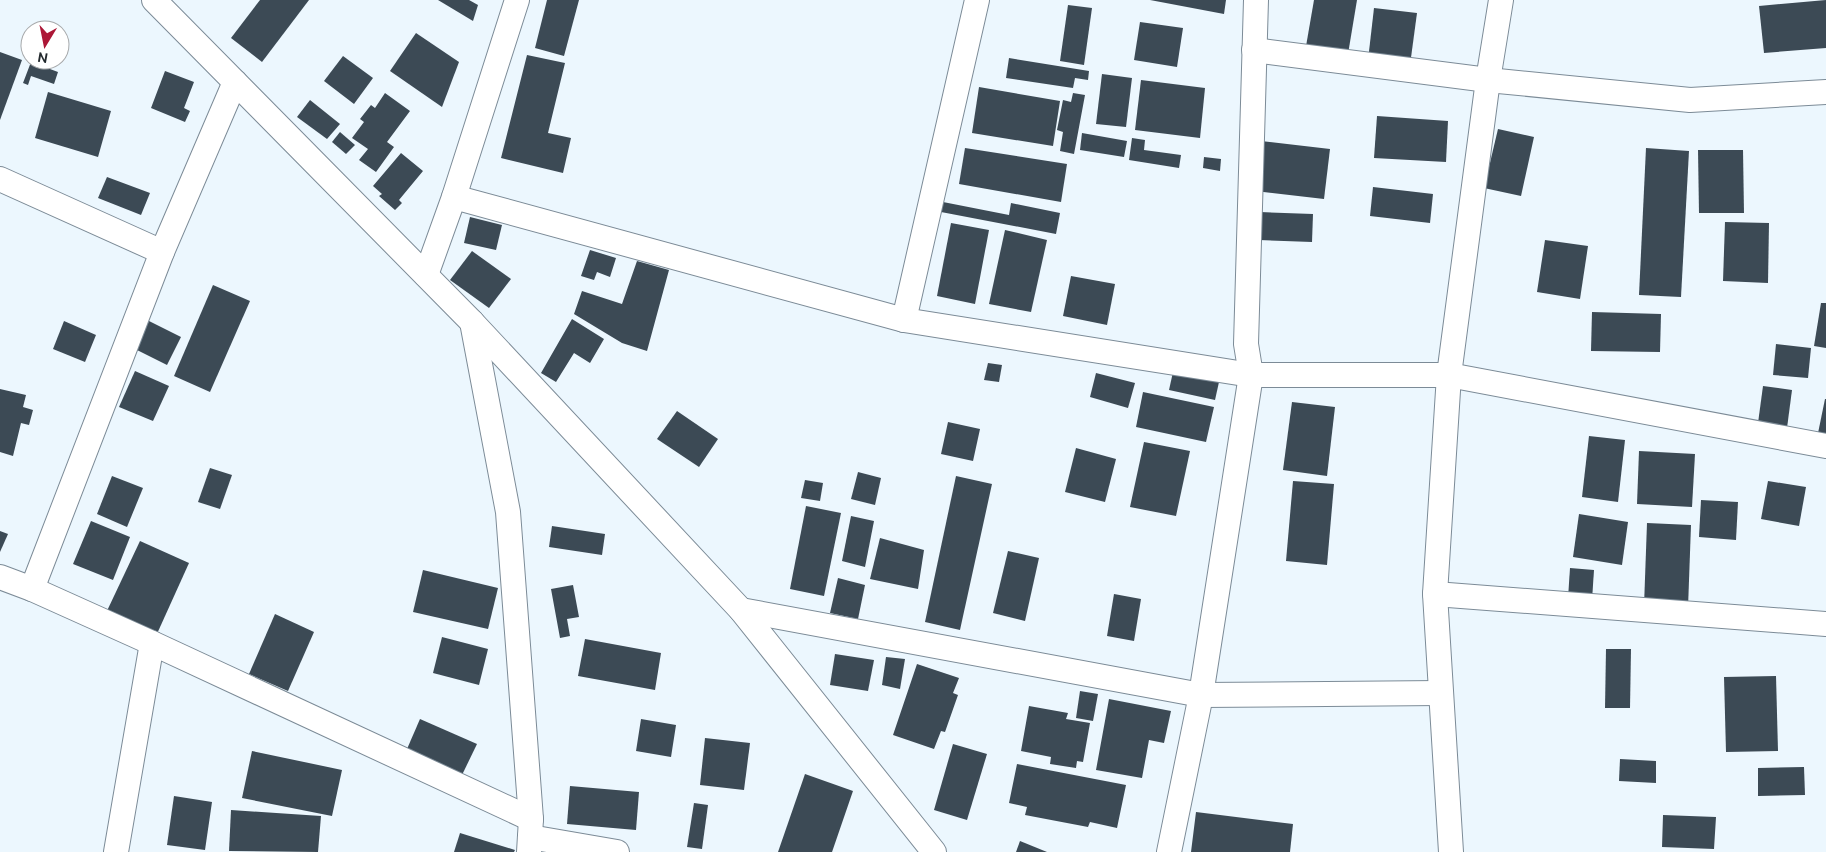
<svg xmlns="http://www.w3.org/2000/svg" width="1826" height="852" font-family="Ubuntu,sans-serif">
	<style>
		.building { fill: #3c4a55 }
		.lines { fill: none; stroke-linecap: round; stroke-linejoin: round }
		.minor-casing { stroke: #7c8b97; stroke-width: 26 }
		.minor { stroke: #fff; stroke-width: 24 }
	</style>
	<rect width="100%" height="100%" fill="#ecf7fe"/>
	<g class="building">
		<polygon points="260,0 309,0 262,62 231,38"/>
		<polygon points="438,0 469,0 478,5 473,21"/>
		<polygon points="547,0 579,0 564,56 535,48"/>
		<polygon points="1150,0 1226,0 1224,14"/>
		<polygon points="1314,0 1357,0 1347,60 1305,52"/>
		<polygon points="1826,0 1826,48 1764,53 1759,6"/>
		<polygon points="1068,5 1092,8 1084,65 1060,61"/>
		<polygon points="1374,8 1417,13 1410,65 1368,60"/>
		<polygon points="1140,22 1183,28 1177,67 1134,60"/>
		<polygon points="416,33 459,62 442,107 390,71"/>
		<polygon points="0,52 22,60 0,120"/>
		<polygon points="527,55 565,63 548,133 571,138 563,173 501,158"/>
		<polygon points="343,56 373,78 354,104 324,81"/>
		<polygon points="1009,58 1089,71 1088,80 1075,78 1073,88 1006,78"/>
		<polygon points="31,62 58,72 54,84 31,76 28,85 23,83"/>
		<polygon points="165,71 194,82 184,108 190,111 185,122 151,108"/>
		<polygon points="1102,74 1132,78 1126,127 1096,124"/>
		<polygon points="1141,80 1205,88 1200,138 1135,130"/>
		<polygon points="979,87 1060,101 1053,146 972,133"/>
		<polygon points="48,92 111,111 98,157 35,138"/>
		<polygon points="385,93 410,111 387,142 394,147 376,172 359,160 368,149 352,138 364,122 360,119 371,105 375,108"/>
		<polygon points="1073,93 1085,95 1074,154 1060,151 1063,132 1057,130 1063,100 1071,102"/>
		<polygon points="310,100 340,124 327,139 297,117"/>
		<polygon points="1377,116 1448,121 1446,162 1374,158"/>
		<polygon points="1498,129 1534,137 1521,196 1484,188"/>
		<polygon points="340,132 355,145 346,154 332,142"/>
		<polygon points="1082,133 1127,141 1124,157 1080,150"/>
		<polygon points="1132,138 1145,140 1144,150 1181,155 1179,168 1129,160"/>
		<polygon points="1261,141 1330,149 1324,199 1255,191"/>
		<polygon points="965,148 1067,164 1061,202 959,184"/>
		<polygon points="1646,148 1689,151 1681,297 1639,295"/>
		<polygon points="1698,150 1743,150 1744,213 1699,213"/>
		<polygon points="401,153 423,171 399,200 402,203 395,210 379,196 382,194 373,186"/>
		<polygon points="1204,157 1221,159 1220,171 1203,168"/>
		<polygon points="107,177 150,193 141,215 98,198"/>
		<polygon points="1373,187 1433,194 1430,223 1370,216"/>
		<polygon points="943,202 1009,215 1011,203 1060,213 1056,234 941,212"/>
		<polygon points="1260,212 1313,214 1312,242 1259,240"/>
		<polygon points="470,217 502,225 496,250 464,243"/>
		<polygon points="1725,222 1769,223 1768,283 1723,281"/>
		<polygon points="951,223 989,230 975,304 937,296"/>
		<polygon points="1005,230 1047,240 1031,312 989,304"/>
		<polygon points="1545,240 1588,246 1580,299 1537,292"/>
		<polygon points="590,250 616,258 610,277 597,272 594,280 581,276"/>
		<polygon points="472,251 511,279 489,308 450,280"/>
		<polygon points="637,261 669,270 647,351 622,343 574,314 582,291 622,304"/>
		<polygon points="1071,276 1115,284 1107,325 1063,316"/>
		<polygon points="213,285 250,301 210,392 174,376"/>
		<polygon points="1821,303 1826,303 1826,348 1814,346"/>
		<polygon points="1592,312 1661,314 1660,352 1591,351"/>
		<polygon points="572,319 604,339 590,363 574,353 556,382 541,373"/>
		<polygon points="64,321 96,335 85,362 53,349"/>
		<polygon points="149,321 181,337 167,365 135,349"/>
		<polygon points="1776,344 1811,348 1808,378 1773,375"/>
		<polygon points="988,363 1002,365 999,382 984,380"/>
		<polygon points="135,371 169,386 153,421 119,407"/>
		<polygon points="1173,372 1219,382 1215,400 1169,390"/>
		<polygon points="1096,373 1135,383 1128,408 1090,397"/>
		<polygon points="1763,386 1792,390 1787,428 1758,423"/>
		<polygon points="0,389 26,395 23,407 33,410 29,425 21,423 13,456 0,452"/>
		<polygon points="1143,392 1214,407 1206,442 1136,427"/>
		<polygon points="1825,399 1826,399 1826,440 1817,438"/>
		<polygon points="1292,402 1335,407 1327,476 1283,470"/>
		<polygon points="677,411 718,439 699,467 657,439"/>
		<polygon points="948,422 980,429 973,461 941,454"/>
		<polygon points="1589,436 1625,440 1618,502 1582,497"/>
		<polygon points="1144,442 1190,451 1176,516 1130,507"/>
		<polygon points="1076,448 1116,459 1105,502 1065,492"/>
		<polygon points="1639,451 1695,454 1692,507 1637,504"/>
		<polygon points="210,468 232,475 220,509 198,502"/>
		<polygon points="858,472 881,478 875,505 851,499"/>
		<polygon points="112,476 143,488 127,527 97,514"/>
		<polygon points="956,476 992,484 960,630 925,622"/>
		<polygon points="805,480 823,483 820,501 801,498"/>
		<polygon points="1293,481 1334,484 1327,565 1286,561"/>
		<polygon points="1768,481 1806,487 1799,526 1761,519"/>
		<polygon points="1701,500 1738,502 1736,540 1699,537"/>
		<polygon points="806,506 841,513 824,596 790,589"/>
		<polygon points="1579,514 1628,522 1622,565 1573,557"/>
		<polygon points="851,516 874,521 865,567 842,561"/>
		<polygon points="91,521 130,537 113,580 73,564"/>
		<polygon points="1647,523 1691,525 1688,608 1644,606"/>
		<polygon points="552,526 605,534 602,555 549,547"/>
		<polygon points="0,531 8,534 0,552"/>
		<polygon points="880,538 924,550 918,589 870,579"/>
		<polygon points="140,541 189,563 156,636 106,613"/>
		<polygon points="1008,551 1039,558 1025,621 993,613"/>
		<polygon points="1570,568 1594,570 1592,600 1568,598"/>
		<polygon points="423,570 498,588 488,629 413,612"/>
		<polygon points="838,578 865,585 858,619 830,613"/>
		<polygon points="573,585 579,617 567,619 570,636 560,638 551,589"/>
		<polygon points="1114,594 1141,599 1134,641 1107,636"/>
		<polygon points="275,614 314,632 288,691 249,674"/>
		<polygon points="442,637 488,649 479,685 433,673"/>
		<polygon points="585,639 661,653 655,690 578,676"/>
		<polygon points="1606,649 1631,649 1630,708 1605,708"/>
		<polygon points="835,654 874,660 868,691 830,685"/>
		<polygon points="886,657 905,659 900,689 882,685"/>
		<polygon points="917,664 959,678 953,693 958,695 945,732 941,731 934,749 893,735"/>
		<polygon points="1776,676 1778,751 1726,752 1724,677"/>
		<polygon points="1080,691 1098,694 1093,721 1076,718"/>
		<polygon points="1109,699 1171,711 1164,743 1149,740 1142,778 1096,770"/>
		<polygon points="1029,706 1068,713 1066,719 1090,723 1083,762 1077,761 1076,768 1050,764 1051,757 1021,751"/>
		<polygon points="420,719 477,744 462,775 407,749"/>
		<polygon points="641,719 676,725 671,757 636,751"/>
		<polygon points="705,738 750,743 744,790 700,785"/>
		<polygon points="953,744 987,754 967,820 934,810"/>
		<polygon points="252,751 342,770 332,816 242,798"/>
		<polygon points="1620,759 1656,761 1656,783 1619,781"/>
		<polygon points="1017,764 1126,785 1117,828 1090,822 1088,827 1025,815 1027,807 1009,803"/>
		<polygon points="1804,767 1805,795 1758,796 1758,768"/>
		<polygon points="805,774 853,791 832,852 778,852"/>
		<polygon points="570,786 639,792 636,830 567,824"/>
		<polygon points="174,796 212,802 205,850 167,845"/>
		<polygon points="694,803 708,805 702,849 687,847"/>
		<polygon points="231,810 321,816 318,852 229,851"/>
		<polygon points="1196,812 1293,824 1290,852 1191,852"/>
		<polygon points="1663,815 1716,817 1714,849 1662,847"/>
		<polygon points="460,833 515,850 514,852 454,852"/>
		<polygon points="1020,841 1047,852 1016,852"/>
	</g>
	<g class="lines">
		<g class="minor-casing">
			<g id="minor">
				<polyline points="154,0 472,322 741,610 934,852"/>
				<polyline points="1254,50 1488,80 1690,100 1826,92"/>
				<polyline points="0,179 162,252"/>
				<polyline points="454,197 904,320 1251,375 1449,375 1826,446"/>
				<polyline points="426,275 454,197 517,0"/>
				<polyline points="904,320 977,0"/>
				<polyline points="472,322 508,512 531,819 529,852"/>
				<polyline points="0,577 32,589 152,643 531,819"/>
				<polyline points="32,589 162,252 235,82"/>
				<polyline points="1435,594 1826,624"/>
				<polyline points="741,610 1201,695 1440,693"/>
				<polyline points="530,837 617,852"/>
				<polyline points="116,852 152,643"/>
				<polyline points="1169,852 1201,695 1251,375 1246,344 1256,0"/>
				<polyline points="1451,852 1435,594 1449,375 1488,80 1501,0"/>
			</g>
		</g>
		<use href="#minor" class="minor"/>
	</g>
	<g transform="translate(45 45) rotate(190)"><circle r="24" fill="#ffffff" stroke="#a7a9ab"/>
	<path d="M0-4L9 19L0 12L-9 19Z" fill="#ac1737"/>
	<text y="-8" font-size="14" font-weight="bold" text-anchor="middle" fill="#22292d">N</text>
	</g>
</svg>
